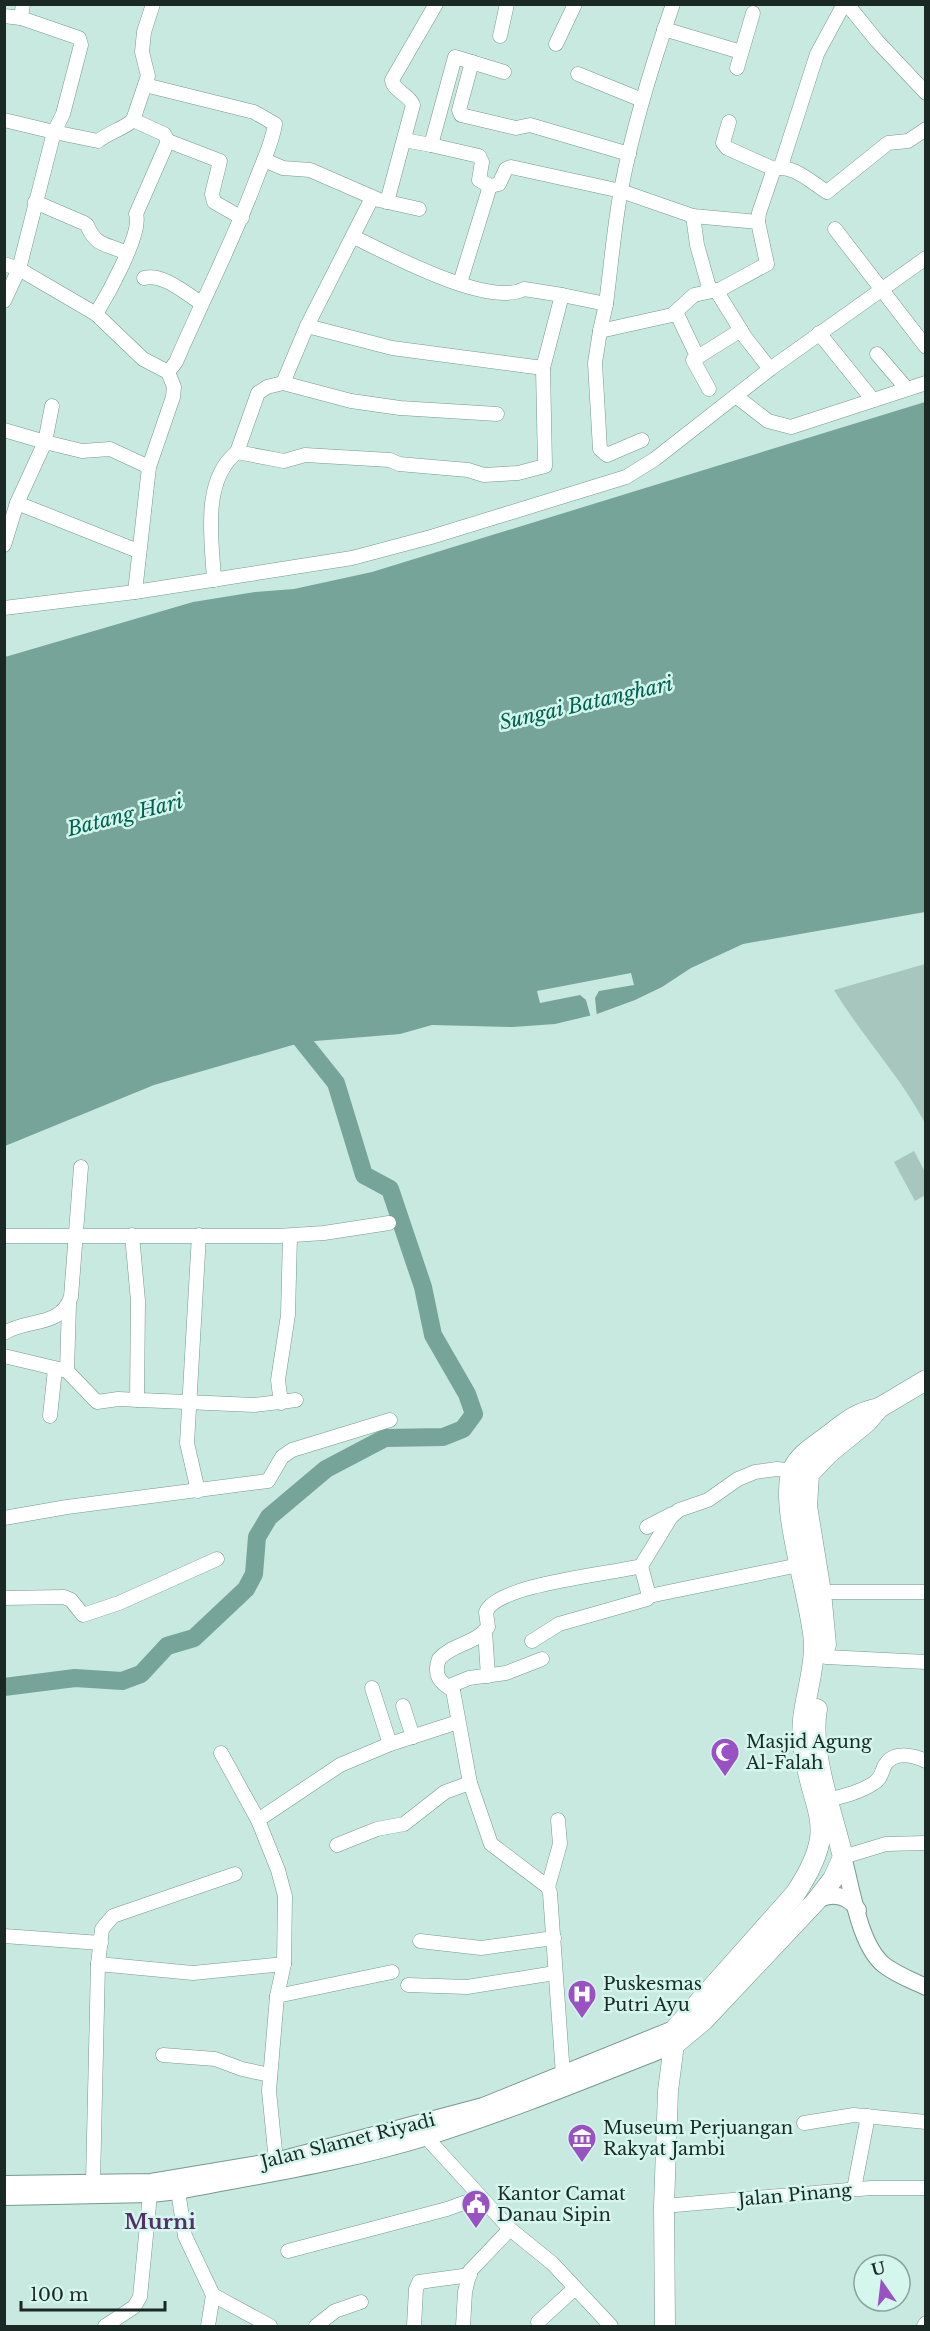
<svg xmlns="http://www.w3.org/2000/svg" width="930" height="2331" font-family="'Libre Baskerville',serif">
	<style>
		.green { fill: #a7c7be }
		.water { fill: #77a498 }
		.pier { fill: #c7e9df }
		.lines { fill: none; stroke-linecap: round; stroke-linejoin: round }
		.river { stroke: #77a498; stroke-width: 18 }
		.minor-casing { stroke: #78988f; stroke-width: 15 }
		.major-casing { stroke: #78988f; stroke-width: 18 }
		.highway-casing { stroke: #78988f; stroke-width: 21 }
		.minor { stroke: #fff; stroke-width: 14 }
		.major { stroke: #fff; stroke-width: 16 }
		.highway { stroke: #fff; stroke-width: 20 }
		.labels { text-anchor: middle; stroke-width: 5; stroke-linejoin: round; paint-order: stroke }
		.poi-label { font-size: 18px; fill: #1b2925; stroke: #d4f6ed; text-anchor: start }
		.street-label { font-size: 18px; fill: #1b2925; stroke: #d4f6ed }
		.water-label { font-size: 20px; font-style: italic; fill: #006151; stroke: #d4f6ed }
		.quarter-label { font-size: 21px; font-weight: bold; fill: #522f67; stroke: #d4f6ed }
	</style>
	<rect width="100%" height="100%" fill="#c7e9df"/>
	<g class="green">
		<path d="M925 964H926L925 1123C900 1076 862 1036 834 990Z"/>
		<polygon points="914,1151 925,1172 925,1195 915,1201 894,1162"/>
	</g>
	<polygon class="water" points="925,402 925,912 743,944 691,968 662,987 635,1000 597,1014 555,1024 513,1027 432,1025 400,1034 303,1042 154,1085 5,1146 5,657 193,602 255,592 294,589 372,572"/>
	<polygon class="pier" points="631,973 634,985 599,991 595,998 597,1017 591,1018 586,1000 580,995 540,1003 537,991"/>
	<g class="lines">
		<polyline class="river" points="4,1687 75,1678 122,1681 141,1674 167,1646 194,1638 246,1589 254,1574 257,1537 269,1517 326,1469 385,1438 443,1437 463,1429 474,1414 467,1394 433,1335 423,1287 390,1189 364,1175 336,1083 288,1023"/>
		<g class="minor-casing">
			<g id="minor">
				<polyline points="847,4 877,41 926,93"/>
				<polyline points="4,16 21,18"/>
				<polyline points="664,29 741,52"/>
				<polyline points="500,36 507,4"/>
				<polyline points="556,44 575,4"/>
				<polyline points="472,62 459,110 461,115 516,128 530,125 629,154"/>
				<polyline points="737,68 753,13"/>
				<polyline points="578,74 642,100"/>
				<path d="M145 85 254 112 275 124C272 144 263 161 256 180 233 242 202 301 176 362L168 372"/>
				<polyline points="4,120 54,132 63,114 81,45 79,38 21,18 23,4"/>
				<polyline points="729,122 723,143 727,148 774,169"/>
				<polyline points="404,140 431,145 455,57 504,72"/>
				<polyline points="168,141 220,161 212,194 214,202 242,218"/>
				<polyline points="431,145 479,156 482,162 479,180 490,186 499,184 506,169 511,167 621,191 693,216 758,222 767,264 721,289 694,295 672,315 600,331 606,304 562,295"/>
				<polyline points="264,160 283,168 310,170 379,200 419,209"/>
				<polyline points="781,166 817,54 844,4"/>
				<path d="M35 202 84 223 87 225C96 247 106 243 126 253"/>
				<path d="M387 202 413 105C409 94 394 92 392 80L436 4"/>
				<polyline points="693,216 697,245 710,291"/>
				<path d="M758 222 759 213 774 169C792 163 812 183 827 192L888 143 908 141 926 129"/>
				<polyline points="835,229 926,347"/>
				<path d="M354 237C389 254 489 308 524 289L562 295 543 368"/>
				<polyline points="4,264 19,269 96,314 143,359 168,372 174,387 173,397 149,467 135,592"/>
				<path d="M144 278C163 273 185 293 201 303"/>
				<polyline points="460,283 490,186"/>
				<polyline points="716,290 745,337 770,369"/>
				<path d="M4 301 19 269 54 132 98 141C108 133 127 127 133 120L148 76 142 52 144 32 153 4"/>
				<path d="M606 304C611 266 614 227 621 190 633 126 652 65 673 4"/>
				<polyline points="676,312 697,356"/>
				<path d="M96 314C107 296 143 232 136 214L168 141 164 134 133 120"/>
				<polyline points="600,331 595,363 600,449 607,455 642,440"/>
				<polyline points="819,333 873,400"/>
				<polyline points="877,354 907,389"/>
				<polyline points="283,383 351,401 400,408 497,414"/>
				<polyline points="709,389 693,360 741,330"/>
				<polyline points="737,397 768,421 791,427 926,383"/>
				<polyline points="52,406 45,442 82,451 110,449 149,467"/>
				<polyline points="4,430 45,442 17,503 4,545"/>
				<polyline points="237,452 284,461 305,455 390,460 399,464 468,470 484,475 518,473 545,466 543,368 392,348 307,326"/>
				<polyline points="17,503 138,551"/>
				<path d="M214 580C212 540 201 481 237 452L258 393 267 387 283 383 307 326 372 198"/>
				<polyline points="4,608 135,592 352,558 431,537 626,477 655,459 770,369 926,258"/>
				<polyline points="132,1235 138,1301 137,1400"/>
				<polyline points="4,1236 278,1236 324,1233 389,1223"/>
				<path d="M4 1333C28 1318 60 1328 71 1297L81 1167"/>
				<polyline points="4,1356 67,1371 97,1402 118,1399 254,1405 296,1400"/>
				<polyline points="67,1371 69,1304"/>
				<polyline points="281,1403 278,1380 288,1315 290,1236"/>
				<polyline points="50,1416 55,1369"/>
				<polyline points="198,1491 187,1443 199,1235"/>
				<polyline points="4,1518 67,1507 268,1481 282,1457 292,1450 390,1420"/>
				<polyline points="647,1527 672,1514"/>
				<polyline points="641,1566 649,1596"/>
				<polyline points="821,1592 926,1592"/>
				<polyline points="4,1598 64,1597 71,1600 83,1615 119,1603 217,1559"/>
				<polyline points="485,1631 488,1676"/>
				<polyline points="532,1641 559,1624 647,1599 649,1596 799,1565"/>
				<polyline points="826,1657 926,1662"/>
				<polyline points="542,1659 506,1673 469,1678 452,1685 470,1783 491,1844 548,1887 550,1893 563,2075"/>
				<polyline points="372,1688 390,1744"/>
				<path d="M453 1690C440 1683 433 1675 439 1659 452 1644 476 1644 488 1627L486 1612C497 1584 611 1574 641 1566L671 1517 679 1510 708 1500 738 1479 755 1472 777 1469 801 1472"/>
				<polyline points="403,1706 413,1737"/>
				<polyline points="221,1753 258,1820 278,1870 285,1896 284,1964 277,1996 269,2091 276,2161"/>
				<path d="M821 1802C839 1797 859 1793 874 1783 881 1778 881 1774 884 1767 892 1750 912 1755 926 1761"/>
				<polyline points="258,1820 340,1765 390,1744 458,1722"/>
				<polyline points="337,1845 377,1829 404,1824 445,1792 470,1783"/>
				<polyline points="843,1857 886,1844 926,1843"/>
				<polyline points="548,1887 560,1844 558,1820"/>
				<polyline points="4,1936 101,1943"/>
				<polyline points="420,1941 481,1948 554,1938"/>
				<polyline points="98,1964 193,1973 284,1964"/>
				<polyline points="408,1985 467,1987 555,1973"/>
				<polyline points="277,1996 392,1972"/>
				<polyline points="163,2055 215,2059 242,2069 270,2075"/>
				<polyline points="804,2123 854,2115 926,2122"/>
				<polyline points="426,2137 510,2229 552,2263 611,2326"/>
				<polyline points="93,2182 98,1964 102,1929 113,1916 235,1874"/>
				<polyline points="854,2189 868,2116"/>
				<polyline points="178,2191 185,2236 213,2295 270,2326"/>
				<polyline points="664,2206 871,2188 926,2188"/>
				<polyline points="288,2251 447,2209 480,2197"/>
				<polyline points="538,2322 574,2289"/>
				<polyline points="105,2326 134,2307 140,2297 151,2184"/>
				<polyline points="208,2326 213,2295"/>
				<polyline points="316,2326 335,2311 361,2302"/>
				<polyline points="414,2326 416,2289 419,2282 470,2275"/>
				<polyline points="463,2326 465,2292 470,2271 510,2229"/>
				<polyline points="924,2326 926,2323"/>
			</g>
		</g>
		<g class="major-casing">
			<g id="major">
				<path d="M843 1857C852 1888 859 1945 884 1965 897 1975 911 1980 926 1987"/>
				<path d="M816 1901C832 1892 847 1894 858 1910"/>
				<polyline points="4,2184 151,2182 276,2161 483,2106 676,2028"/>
				<path d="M4 2197 151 2194 178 2191C261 2175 346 2162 427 2137 511 2111 592 2077 674 2045"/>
			</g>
		</g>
		<g class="highway-casing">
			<g id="highway">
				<polyline points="826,1645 821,1592 807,1506 809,1474 828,1454 867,1422 879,1408 926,1380"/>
				<path d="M674 2045 704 2020 816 1901 833 1879 843 1857C833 1814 809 1753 817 1709"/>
				<path d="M665 2326 664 2206 668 2091 676 2028 795 1894C843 1822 810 1814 803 1743 799 1709 815 1677 814 1644 813 1605 777 1501 793 1469 799 1455 813 1447 825 1438 846 1422 853 1414 879 1408"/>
			</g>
		</g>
		<use href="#minor" class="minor"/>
		<use href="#major" class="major"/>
		<use href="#highway" class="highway"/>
	</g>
	<defs>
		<g id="mosque-pin" transform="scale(1.5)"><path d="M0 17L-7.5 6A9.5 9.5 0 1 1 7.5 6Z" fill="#9a51c4" stroke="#d4f6ed"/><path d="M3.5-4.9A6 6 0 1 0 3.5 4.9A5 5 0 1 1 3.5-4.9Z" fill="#fff"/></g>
		<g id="hospital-pin" transform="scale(1.5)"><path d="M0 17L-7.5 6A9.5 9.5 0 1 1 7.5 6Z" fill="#9a51c4" stroke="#d4f6ed"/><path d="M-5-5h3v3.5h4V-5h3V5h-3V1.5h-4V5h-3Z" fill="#fff"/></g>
		<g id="museum-pin" transform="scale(1.5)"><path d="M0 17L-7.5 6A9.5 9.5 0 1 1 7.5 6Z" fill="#9a51c4" stroke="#d4f6ed"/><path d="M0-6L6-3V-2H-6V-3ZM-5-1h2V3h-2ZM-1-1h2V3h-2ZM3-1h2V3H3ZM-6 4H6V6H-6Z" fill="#fff"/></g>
		<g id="civic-pin" transform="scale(1.5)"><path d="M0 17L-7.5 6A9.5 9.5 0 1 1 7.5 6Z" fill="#9a51c4" stroke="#d4f6ed"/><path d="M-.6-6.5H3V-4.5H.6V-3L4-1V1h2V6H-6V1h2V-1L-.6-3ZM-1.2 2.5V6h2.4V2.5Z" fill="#fff"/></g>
	</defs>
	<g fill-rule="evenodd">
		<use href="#mosque-pin" x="725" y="1752"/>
		<use href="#hospital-pin" x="582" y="1994"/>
		<use href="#museum-pin" x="582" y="2138"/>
		<use href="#civic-pin" x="476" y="2204"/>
	</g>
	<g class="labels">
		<g class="poi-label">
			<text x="746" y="1748">Masjid Agung<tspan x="746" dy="21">Al-Falah</tspan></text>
			<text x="603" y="1990">Puskesmas<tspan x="603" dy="21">Putri Ayu</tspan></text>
			<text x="603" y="2134">Museum Perjuangan<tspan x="603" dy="21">Rakyat Jambi</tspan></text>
			<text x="497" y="2200">Kantor Camat<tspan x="497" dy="21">Danau Sipin</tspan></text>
		</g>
		<g class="street-label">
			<text transform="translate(348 2141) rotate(-14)" y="6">Jalan Slamet Riyadi</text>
			<text transform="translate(795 2195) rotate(-5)" y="6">Jalan Pinang</text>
		</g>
		<g class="water-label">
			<text transform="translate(586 703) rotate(-13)" y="7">Sungai Batanghari</text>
			<text transform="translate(125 815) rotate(-14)" y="7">Batang Hari</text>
		</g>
		<g class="quarter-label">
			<text x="160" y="2229">Murni</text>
		</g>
	</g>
	<rect width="930" height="2331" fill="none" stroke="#1b2925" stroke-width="12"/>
	<g transform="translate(882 2283) rotate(346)"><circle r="28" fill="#d4f6ed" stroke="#8aa49d" stroke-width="1.5"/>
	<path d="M0-4.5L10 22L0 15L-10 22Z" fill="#9a51c4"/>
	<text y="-9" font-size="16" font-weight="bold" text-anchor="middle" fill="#1b2925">U</text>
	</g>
	<path d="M21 2301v9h144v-9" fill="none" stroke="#1b2925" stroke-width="3"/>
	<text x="30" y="2301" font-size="18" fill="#1b2925" stroke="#d4f6ed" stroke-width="4.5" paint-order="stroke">100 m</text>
</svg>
